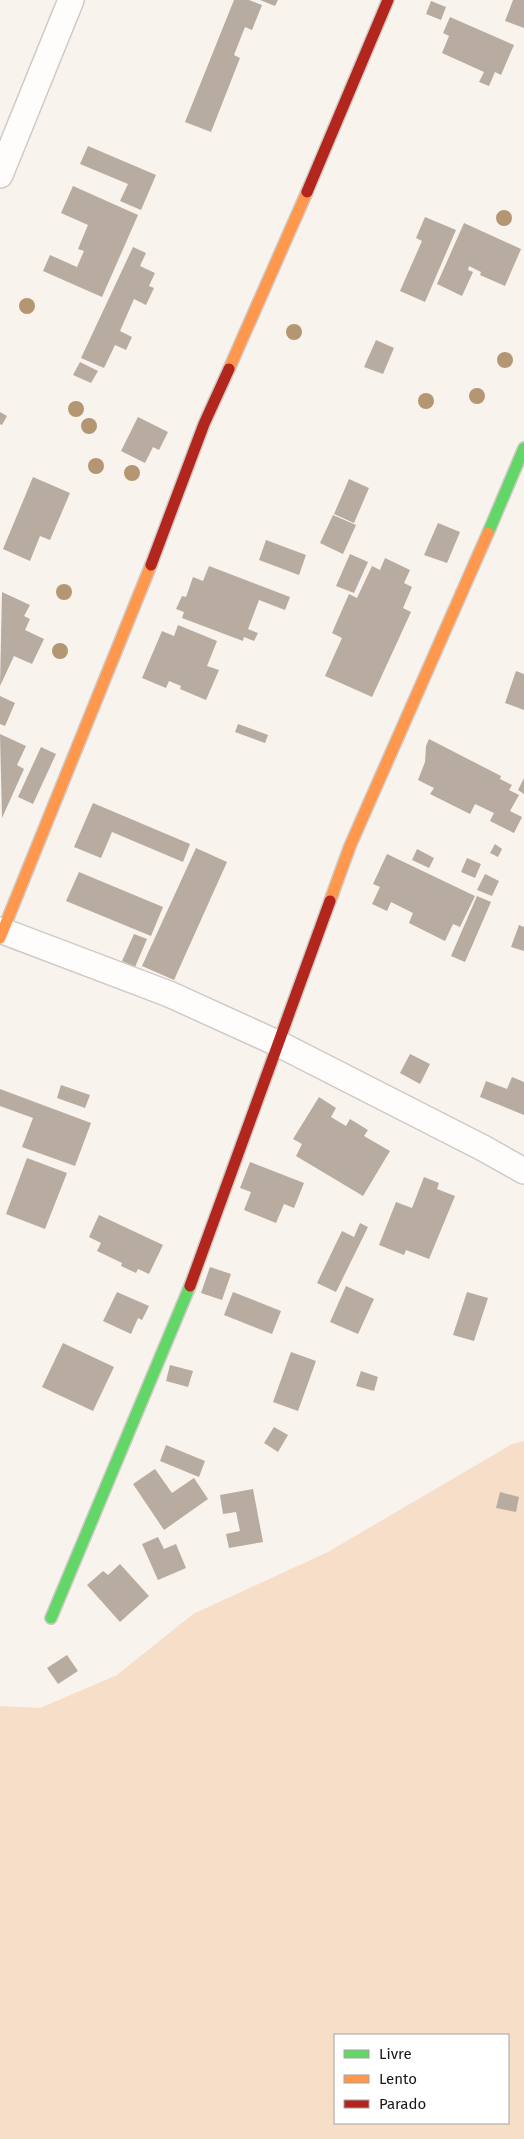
<svg xmlns="http://www.w3.org/2000/svg" width="524" height="2139" font-family="'Fira Sans',sans-serif">
	<style>
		.green { fill: #f7dec8; fill-rule: evenodd }
		.building { fill: #b8ab9f }
		.lines { fill: none; stroke-linecap: round; stroke-linejoin: round }
		.street-casing { stroke: #cfcac6; stroke-width: 28 }
		.fast-casing { stroke: #cfcac6; stroke-width: 14 }
		.slow-casing { stroke: #cfcac6; stroke-width: 14 }
		.jam-casing { stroke: #cfcac6; stroke-width: 14 }
		.street { stroke: #fefdfc; stroke-width: 25 }
		.fast { stroke: #63d668; stroke-width: 11 }
		.slow { stroke: #ff974d; stroke-width: 11 }
		.jam { stroke: #b3261e; stroke-width: 11 }
		.tree { fill: #b49672 }
	</style>
	<rect width="100%" height="100%" fill="#f9f3ee"/>
	<path class="green" d="M524 1441V2139H0V1706L40 1708 117 1675 193 1614 328 1552 512 1444ZM335 2035H508V2123H335Z"/>
	<g class="building">
		<polygon points="234,0 249,0 262,5 252,30 245,27 234,55 240,58 211,132 185,122"/>
		<polygon points="260,0 278,0 275,6"/>
		<polygon points="513,0 524,0 524,28 505,21"/>
		<polygon points="431,1 446,7 441,20 426,14"/>
		<polygon points="450,17 514,45 501,75 495,72 489,86 479,82 484,72 442,53 449,36 443,33"/>
		<polygon points="88,146 156,175 141,210 120,201 128,184 80,164"/>
		<polygon points="73,186 138,215 102,297 43,271 50,255 77,267 84,251 78,249 88,225 61,213"/>
		<polygon points="425,217 456,230 425,302 400,291 422,241 416,238"/>
		<polygon points="464,223 521,249 505,286 480,275 481,272 469,266 468,270 473,272 462,296 437,284"/>
		<polygon points="133,247 146,253 140,266 155,273 149,286 154,288 146,305 134,299 120,331 132,337 126,350 115,345 104,368 81,358"/>
		<polygon points="376,340 394,348 383,374 364,367"/>
		<polygon points="80,362 98,371 91,383 73,375"/>
		<polygon points="0,412 7,416 2,425 0,424"/>
		<polygon points="138,417 168,432 159,450 153,447 145,463 121,451"/>
		<polygon points="33,477 70,493 50,540 40,536 30,561 3,549"/>
		<polygon points="349,479 369,488 354,523 334,514"/>
		<polygon points="333,515 356,525 343,554 320,543"/>
		<polygon points="438,523 460,532 447,563 424,555"/>
		<polygon points="266,540 306,555 299,575 259,560"/>
		<polygon points="350,554 368,562 354,593 336,586"/>
		<polygon points="385,558 410,570 404,583 412,587 403,608 411,612 372,697 325,676 342,638 332,633 349,594 357,598 372,566 380,570"/>
		<polygon points="209,566 290,597 285,610 259,600 248,629 258,633 254,641 244,637 243,641 182,618 184,612 176,609 182,596 186,597 193,577 203,581"/>
		<polygon points="2,592 30,605 24,616 30,619 25,630 44,639 32,664 14,656 0,686"/>
		<polygon points="178,625 217,641 207,666 219,670 206,700 180,689 181,686 169,681 166,688 142,678 162,631 174,636"/>
		<polygon points="516,671 524,674 524,710 505,703"/>
		<polygon points="0,696 15,703 5,726 0,724"/>
		<polygon points="238,724 268,735 265,743 235,732"/>
		<polygon points="0,734 26,746 17,765 24,769 2,818"/>
		<polygon points="429,739 501,776 500,779 512,785 509,790 519,795 510,811 522,817 514,833 490,821 494,813 475,804 470,814 430,794 434,788 418,780 425,762 426,746"/>
		<polygon points="41,747 56,754 33,804 18,797"/>
		<polygon points="524,778 524,794 518,790"/>
		<polygon points="93,803 190,844 183,862 112,832 101,858 74,847"/>
		<polygon points="495,844 502,849 498,857 490,853"/>
		<polygon points="196,848 227,862 174,980 142,966"/>
		<polygon points="417,849 434,858 429,868 412,860"/>
		<polygon points="387,854 475,896 460,927 453,924 445,941 409,923 413,913 391,902 387,911 372,904 380,887 373,884"/>
		<polygon points="467,858 481,864 475,878 461,872"/>
		<polygon points="79,872 163,907 151,936 66,901"/>
		<polygon points="485,874 499,881 492,896 477,890"/>
		<polygon points="477,896 491,902 465,962 451,956"/>
		<polygon points="519,925 524,927 524,951 511,947"/>
		<polygon points="134,934 147,939 135,967 122,961"/>
		<polygon points="410,1054 430,1064 420,1084 400,1073"/>
		<polygon points="512,1077 524,1082 524,1115 480,1097 486,1081 507,1089"/>
		<polygon points="61,1085 90,1095 85,1108 57,1098"/>
		<polygon points="0,1089 91,1123 75,1166 22,1147 33,1118 0,1106"/>
		<polygon points="319,1097 336,1108 331,1117 346,1126 350,1119 368,1130 364,1136 390,1151 363,1196 296,1156 302,1144 293,1139"/>
		<polygon points="27,1158 67,1173 45,1229 6,1214"/>
		<polygon points="250,1162 304,1183 294,1208 284,1204 276,1223 244,1210 251,1192 240,1188"/>
		<polygon points="424,1177 439,1183 437,1189 455,1196 429,1259 406,1250 404,1255 379,1245 396,1202 412,1208"/>
		<polygon points="99,1215 163,1245 149,1274 138,1269 136,1273 121,1266 122,1263 97,1251 101,1243 89,1237"/>
		<polygon points="360,1223 368,1227 336,1292 317,1283 342,1231 354,1237"/>
		<polygon points="210,1267 231,1274 222,1300 201,1293"/>
		<polygon points="346,1286 374,1299 358,1334 330,1322"/>
		<polygon points="117,1292 149,1306 142,1320 138,1318 131,1334 103,1321"/>
		<polygon points="233,1292 281,1311 272,1334 224,1315"/>
		<polygon points="467,1292 488,1298 474,1341 453,1335"/>
		<polygon points="63,1343 114,1367 93,1411 42,1387"/>
		<polygon points="291,1352 316,1361 298,1411 273,1402"/>
		<polygon points="170,1365 193,1371 188,1387 166,1381"/>
		<polygon points="361,1371 378,1377 374,1391 356,1386"/>
		<polygon points="274,1427 288,1435 278,1452 264,1443"/>
		<polygon points="166,1445 205,1461 199,1477 160,1461"/>
		<polygon points="155,1469 172,1493 194,1478 208,1499 164,1530 133,1484"/>
		<polygon points="253,1489 263,1542 229,1548 226,1534 240,1531 236,1512 223,1514 220,1495"/>
		<polygon points="500,1492 519,1497 516,1512 496,1508"/>
		<polygon points="158,1537 164,1549 176,1544 186,1568 158,1580 142,1544"/>
		<polygon points="120,1564 149,1596 120,1622 87,1585 103,1571 108,1575"/>
		<polygon points="67,1655 78,1671 58,1684 47,1668"/>
	</g>
	<g class="lines">
		<g class="street-casing">
			<g id="street">
				<polyline points="0,175 71,0"/>
				<polyline points="0,930 169,994 279,1044 483,1148 524,1171"/>
			</g>
		</g>
		<g class="fast-casing">
			<g id="fast">
				<polyline points="488,533 524,448"/>
				<polyline points="51,1618 190,1286"/>
			</g>
		</g>
		<g class="slow-casing">
			<g id="slow">
				<polyline points="229,369 307,192"/>
				<polyline points="330,901 350,846 488,533"/>
				<polyline points="0,938 151,565"/>
			</g>
		</g>
		<g class="jam-casing">
			<g id="jam">
				<polyline points="307,192 388,0"/>
				<polyline points="151,565 204,424 229,369"/>
				<polyline points="190,1286 330,901"/>
			</g>
		</g>
		<use href="#street" class="street"/>
		<use href="#fast" class="fast"/>
		<use href="#slow" class="slow"/>
		<use href="#jam" class="jam"/>
	</g>
	<g class="tree">
		<circle cx="504" cy="218" r="8"/>
		<circle cx="27" cy="306" r="8"/>
		<circle cx="294" cy="332" r="8"/>
		<circle cx="505" cy="360" r="8"/>
		<circle cx="477" cy="396" r="8"/>
		<circle cx="426" cy="401" r="8"/>
		<circle cx="76" cy="409" r="8"/>
		<circle cx="89" cy="426" r="8"/>
		<circle cx="96" cy="466" r="8"/>
		<circle cx="132" cy="473" r="8"/>
		<circle cx="64" cy="592" r="8"/>
		<circle cx="60" cy="651" r="8"/>
	</g>
	<rect x="334" y="2034" width="175" height="90" fill="#ffffff" stroke="#a3a1a0"/>
	<rect x="344" y="2050" width="25" height="8" fill="#63d668" stroke="#a3a1a0"/>
	<text x="379" y="2059" font-size="15" fill="#191512">Livre</text>
	<rect x="344" y="2075" width="25" height="8" fill="#ff974d" stroke="#a3a1a0"/>
	<text x="379" y="2084" font-size="15" fill="#191512">Lento</text>
	<rect x="344" y="2100" width="25" height="8" fill="#b3261e" stroke="#a3a1a0"/>
	<text x="379" y="2109" font-size="15" fill="#191512">Parado</text>
</svg>
